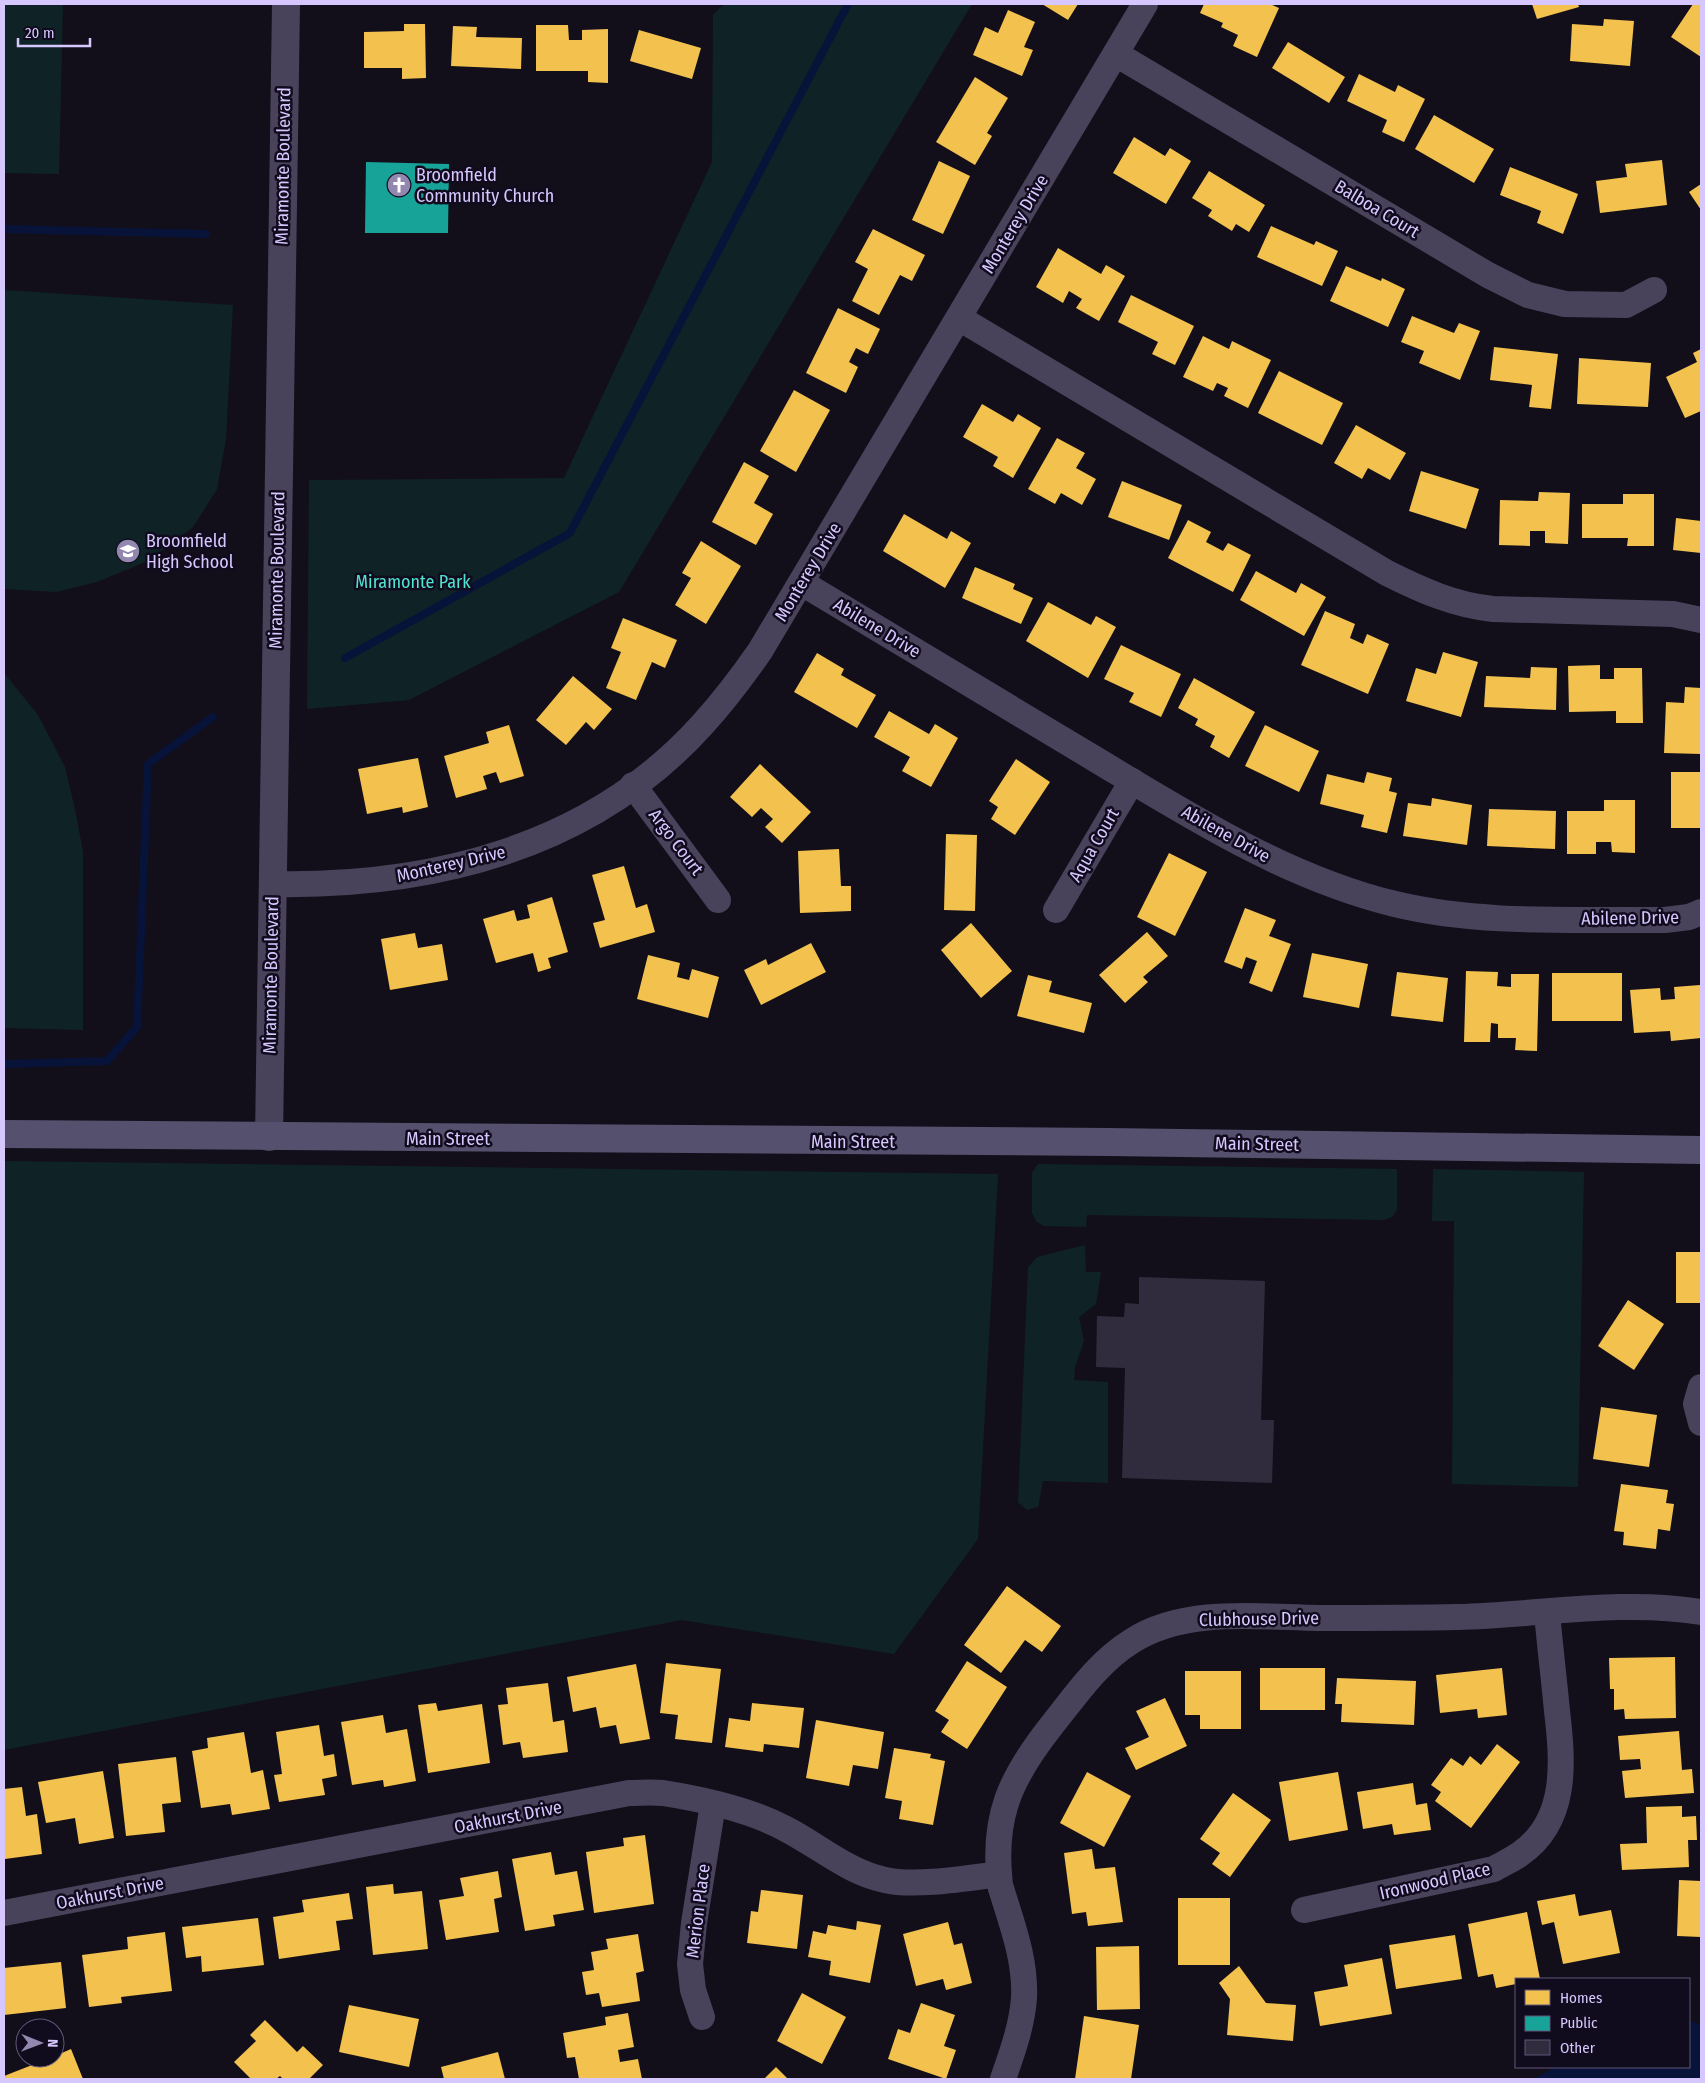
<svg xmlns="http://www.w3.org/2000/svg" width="1705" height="2083" font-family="'Fira Sans Condensed',sans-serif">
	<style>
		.green { fill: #0f2326 }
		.water { fill: #081339 }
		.homes { fill: #f2c14e }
		.public { fill: #17a398 }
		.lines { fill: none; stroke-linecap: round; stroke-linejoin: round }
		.stream { stroke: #081339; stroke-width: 8 }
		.building { fill: #312c3d }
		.minor { stroke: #48435b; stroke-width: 26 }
		.tertiary { stroke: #48435b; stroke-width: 28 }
		.secondary { stroke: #55506e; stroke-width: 28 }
		.labels { text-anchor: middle; stroke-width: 5; stroke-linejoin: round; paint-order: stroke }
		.street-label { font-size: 18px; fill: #d6c8ff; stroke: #110b1e }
		.poi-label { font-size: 18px; fill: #d6c8ff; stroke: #110b1e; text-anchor: start }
		.park-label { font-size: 18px; fill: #50e3d2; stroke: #110b1e }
	</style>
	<rect width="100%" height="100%" fill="#120f1a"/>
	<g class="green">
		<polygon points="4,4 63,4 59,174 4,173"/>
		<polygon points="724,4 972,4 619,592 409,700 307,709 309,480 564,478 712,162 713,15"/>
		<polygon points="4,290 233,305 226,439 217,489 193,527 148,561 97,582 56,592 4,589"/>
		<polygon points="4,673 38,715 65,767 76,814 83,852 83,1030 4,1028"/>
		<polygon points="4,1161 998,1174 978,1539 894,1654 682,1620 4,1750"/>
		<polygon points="1038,1164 1397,1169 1397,1210 1392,1217 1384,1220 1087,1215 1086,1227 1044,1226 1037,1222 1032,1213 1032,1173"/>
		<polygon points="1433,1169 1584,1172 1578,1487 1452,1484 1454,1221 1432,1221"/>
		<polygon points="1085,1245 1086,1272 1101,1272 1096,1304 1079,1317 1084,1341 1075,1367 1074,1380 1108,1382 1108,1483 1043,1481 1038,1507 1027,1510 1018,1502 1028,1267 1037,1257"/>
	</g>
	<polygon class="water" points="1689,2020 1701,2025 1701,2079 1533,2079 1556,2067 1689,2067"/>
	<g class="homes">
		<polygon points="1042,4 1078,4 1068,20"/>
		<polygon points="1204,4 1270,4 1279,8 1257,57 1233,46 1238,35 1221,27 1223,23 1200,13"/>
		<polygon points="1532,4 1578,4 1579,7 1537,19"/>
		<polygon points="1693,4 1701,4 1701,57 1671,37"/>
		<polygon points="1008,10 1035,22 1024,47 1033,50 1022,76 973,55 985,27 998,33"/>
		<polygon points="1604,19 1634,21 1630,66 1570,61 1572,24 1603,26"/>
		<polygon points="404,24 425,24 426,78 402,79 402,68 364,68 364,32 404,31"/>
		<polygon points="536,25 568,25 569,40 582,40 582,30 608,29 608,83 588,82 588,71 536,71"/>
		<polygon points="453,26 477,27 476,37 522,38 521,69 451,66"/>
		<polygon points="639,30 701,48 692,79 630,61"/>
		<polygon points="1288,42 1345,77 1329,103 1272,68"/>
		<polygon points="1359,74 1395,92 1398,85 1425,99 1404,142 1382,132 1387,120 1347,101"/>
		<polygon points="975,77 1008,98 987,133 992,136 975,165 936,142"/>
		<polygon points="1434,115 1494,149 1474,183 1415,149"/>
		<polygon points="1134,137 1165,156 1170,148 1191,161 1166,204 1113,173"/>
		<polygon points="1662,160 1667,205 1600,213 1596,181 1627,177 1625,164"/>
		<polygon points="939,161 970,176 943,234 912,220"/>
		<polygon points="1510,167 1578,194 1563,234 1537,223 1541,211 1500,195"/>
		<polygon points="1209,171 1265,205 1249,232 1236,224 1232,231 1208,216 1212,210 1192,198"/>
		<polygon points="1701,184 1701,210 1689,192"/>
		<polygon points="1271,226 1314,245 1316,241 1338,251 1322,286 1257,257"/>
		<polygon points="873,229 925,255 912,281 900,275 879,315 852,301 868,269 855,262"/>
		<polygon points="1058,248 1101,274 1106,265 1125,276 1099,321 1076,308 1082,299 1069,291 1063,303 1036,287"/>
		<polygon points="1346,266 1381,281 1382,278 1405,289 1388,327 1330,301"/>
		<polygon points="1131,295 1194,326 1175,365 1152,354 1158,342 1118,322"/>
		<polygon points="838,308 880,329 868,354 856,348 849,362 858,367 846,393 806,373"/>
		<polygon points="1412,316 1454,333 1459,323 1480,331 1460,380 1419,363 1424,351 1401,342"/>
		<polygon points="1203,336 1229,349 1232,341 1271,360 1248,408 1224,396 1228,388 1217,383 1213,391 1183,377"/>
		<polygon points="1494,347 1558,354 1551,409 1529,407 1532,385 1490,380"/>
		<polygon points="1701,349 1701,411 1685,418 1666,377 1697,362 1693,353"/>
		<polygon points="1579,358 1651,363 1648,407 1577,404"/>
		<polygon points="1279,371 1343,403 1322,445 1258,413"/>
		<polygon points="794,390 830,410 796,472 760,451"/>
		<polygon points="982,404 1013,422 1018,414 1041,428 1013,478 993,466 998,457 963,437"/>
		<polygon points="1356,425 1406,453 1390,480 1368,468 1362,479 1334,463"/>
		<polygon points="1057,438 1085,453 1076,468 1096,479 1082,505 1061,493 1055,504 1028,489"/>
		<polygon points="744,462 769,476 754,503 773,514 756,545 712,522"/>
		<polygon points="1421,471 1479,489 1466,529 1409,511"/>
		<polygon points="1122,481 1182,505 1169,540 1108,517"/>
		<polygon points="1539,492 1570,493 1568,544 1545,543 1545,531 1530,531 1530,546 1499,545 1500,500 1538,501"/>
		<polygon points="1623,494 1654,494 1654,546 1627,546 1628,538 1582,538 1582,504 1623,504"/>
		<polygon points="904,514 947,539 951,531 971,543 945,588 883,551"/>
		<polygon points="1676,518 1701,521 1701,553 1673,550"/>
		<polygon points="1188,520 1211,532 1206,542 1223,551 1228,543 1251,555 1233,592 1168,558"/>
		<polygon points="701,541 741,566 706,624 675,605 691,578 682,573"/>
		<polygon points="975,567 1015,584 1013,589 1033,598 1021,624 962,598"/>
		<polygon points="1256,571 1296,593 1301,583 1326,597 1304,636 1240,600"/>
		<polygon points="1048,602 1091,625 1096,616 1116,627 1088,678 1026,641"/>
		<polygon points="1325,611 1355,624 1350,638 1363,644 1367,634 1389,644 1368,694 1301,665"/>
		<polygon points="623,618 677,640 665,668 652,662 636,700 606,688 621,652 611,648"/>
		<polygon points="1121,645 1181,674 1161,717 1129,702 1134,693 1104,679"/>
		<polygon points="1443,652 1478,662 1461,717 1406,701 1416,668 1436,674"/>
		<polygon points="817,653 844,669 841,675 876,695 857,728 794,692"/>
		<polygon points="1600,665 1600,679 1614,679 1614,668 1642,668 1643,723 1616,723 1616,711 1569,712 1568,666"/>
		<polygon points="1531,667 1557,668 1556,710 1484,707 1486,676 1530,678"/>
		<polygon points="573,676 612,709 594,730 586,722 566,745 536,720"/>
		<polygon points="1194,678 1255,712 1229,758 1210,747 1215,736 1195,725 1198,719 1178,708"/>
		<polygon points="1685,687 1701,688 1701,754 1664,753 1666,702 1684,703"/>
		<polygon points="889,711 929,734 935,724 958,738 931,787 902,771 910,757 874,737"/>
		<polygon points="509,725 524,776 500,783 496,772 483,776 487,789 456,798 444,756 489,743 486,732"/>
		<polygon points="1265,725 1319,751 1299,792 1245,766"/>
		<polygon points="418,758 428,807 403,813 402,807 367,814 358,769"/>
		<polygon points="1016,759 1050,782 1015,835 991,819 998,807 989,801"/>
		<polygon points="760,764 811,812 782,843 765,827 773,819 761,808 752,817 730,797"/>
		<polygon points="1367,772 1392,778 1389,791 1397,793 1387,833 1361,827 1364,815 1320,804 1327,774 1364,783"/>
		<polygon points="1671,772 1700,772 1701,828 1671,828"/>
		<polygon points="1432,798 1472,805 1467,845 1403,836 1408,803 1431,806"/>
		<polygon points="1604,800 1635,800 1635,853 1612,852 1611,842 1596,842 1596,854 1567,854 1567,811 1604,811"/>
		<polygon points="1489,809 1556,811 1555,849 1487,846"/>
		<polygon points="946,834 977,835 975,911 944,910"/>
		<polygon points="839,849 841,886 851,886 851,911 800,913 798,851"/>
		<polygon points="1169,853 1207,872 1175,936 1137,917"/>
		<polygon points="624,866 636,908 647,904 655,932 600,948 593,923 605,920 592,875"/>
		<polygon points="552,897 568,952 548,958 551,968 538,972 533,953 496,963 483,919 514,910 517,921 530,918 527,905"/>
		<polygon points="1245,908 1276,920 1269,936 1291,944 1272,992 1249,983 1257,961 1246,957 1242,969 1224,962"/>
		<polygon points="971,923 1012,971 981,998 941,950"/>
		<polygon points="1147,932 1168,956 1143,977 1148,982 1125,1003 1099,975"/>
		<polygon points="415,933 418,948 442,944 448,980 390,990 381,939"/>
		<polygon points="811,943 826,972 761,1005 744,970 766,959 768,965"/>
		<polygon points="1312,953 1368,964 1359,1008 1303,997"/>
		<polygon points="648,955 680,963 677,977 689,980 692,969 719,977 708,1018 637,999"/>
		<polygon points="1466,971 1498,972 1497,986 1511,987 1511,974 1539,974 1537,1051 1515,1050 1516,1038 1498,1038 1498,1024 1491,1023 1490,1042 1464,1042"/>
		<polygon points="1397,972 1448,978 1443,1022 1391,1016"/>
		<rect x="1552" y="973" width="70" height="48"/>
		<polygon points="1028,975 1052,981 1049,992 1092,1003 1084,1033 1017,1016"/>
		<polygon points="1700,985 1701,1038 1671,1041 1670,1031 1634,1033 1630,990 1660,988 1661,1000 1675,999 1674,987"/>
		<rect x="1676" y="1252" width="25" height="51"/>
		<polygon points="1628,1300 1664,1324 1634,1370 1598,1346"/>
		<polygon points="1601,1407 1657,1415 1649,1467 1593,1459"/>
		<polygon points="1621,1484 1668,1490 1666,1503 1674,1504 1670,1531 1658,1529 1656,1549 1623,1545 1624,1532 1614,1531"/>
		<polygon points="1007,1586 1061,1626 1042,1652 1025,1640 1001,1673 964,1645"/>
		<polygon points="1675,1657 1676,1718 1625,1719 1624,1709 1614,1710 1614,1689 1610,1689 1609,1658"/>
		<polygon points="967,1661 1007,1687 967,1749 941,1732 949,1720 935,1711"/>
		<polygon points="666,1663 721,1669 712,1743 675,1739 678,1715 660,1713"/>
		<polygon points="636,1664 650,1739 620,1744 616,1725 600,1728 596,1707 573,1712 567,1677"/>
		<rect x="1260" y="1668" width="65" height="42"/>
		<polygon points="1502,1668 1507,1715 1478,1718 1477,1709 1440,1713 1436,1675"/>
		<polygon points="1185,1671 1241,1671 1241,1729 1200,1729 1200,1715 1185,1715"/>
		<polygon points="1337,1678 1416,1681 1414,1725 1341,1722 1342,1704 1335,1704"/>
		<polygon points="548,1683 553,1722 564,1720 568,1752 523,1758 520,1742 503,1745 498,1705 508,1704 506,1688"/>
		<polygon points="1165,1698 1187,1746 1136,1770 1125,1748 1149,1737 1136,1711"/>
		<polygon points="436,1703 438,1711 482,1704 490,1763 428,1773 418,1705"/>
		<polygon points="752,1703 804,1708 799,1748 764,1744 763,1752 725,1747 729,1718 750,1721"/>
		<polygon points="383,1715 386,1733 407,1729 416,1781 384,1787 383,1780 352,1785 341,1722"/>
		<polygon points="816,1720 884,1732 878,1769 853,1765 849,1786 806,1778"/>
		<polygon points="319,1725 324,1756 334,1754 337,1776 322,1779 325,1795 279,1802 274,1775 282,1774 276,1732"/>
		<polygon points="1679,1731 1682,1770 1692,1769 1694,1793 1625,1798 1622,1771 1641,1769 1640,1759 1620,1760 1618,1736"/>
		<polygon points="244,1732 251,1773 263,1770 270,1809 232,1815 230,1804 201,1808 192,1751 208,1748 207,1738"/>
		<polygon points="1497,1744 1520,1762 1471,1828 1435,1801 1441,1792 1431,1785 1451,1758 1463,1766 1470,1756 1481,1765"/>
		<polygon points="894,1748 931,1754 930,1758 945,1761 933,1825 899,1819 902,1801 885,1798"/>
		<polygon points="176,1757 181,1802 162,1804 165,1832 126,1836 118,1764"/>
		<polygon points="103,1771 114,1838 79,1844 75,1818 46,1823 38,1782"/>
		<polygon points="1087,1772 1131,1796 1104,1847 1060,1823"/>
		<polygon points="1338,1772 1348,1830 1289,1841 1279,1782"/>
		<polygon points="1413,1783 1416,1805 1427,1803 1431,1830 1394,1835 1392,1824 1363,1829 1357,1792"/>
		<polygon points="22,1787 26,1816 37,1814 42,1854 5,1859 4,1789"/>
		<polygon points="1233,1793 1271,1820 1230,1877 1212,1864 1220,1853 1200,1839"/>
		<polygon points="1682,1806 1682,1817 1696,1816 1697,1840 1688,1840 1689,1867 1622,1870 1620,1844 1647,1843 1646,1807"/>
		<polygon points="645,1835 654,1904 594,1913 586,1852 624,1846 623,1838"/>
		<polygon points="1092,1849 1095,1869 1115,1867 1123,1922 1088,1926 1086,1912 1072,1914 1064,1853"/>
		<polygon points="551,1852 555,1875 577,1871 584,1910 553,1915 555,1926 525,1931 512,1859"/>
		<polygon points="498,1871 502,1897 494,1899 499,1932 446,1940 439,1900 464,1896 460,1878"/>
		<polygon points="1679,1880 1701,1881 1701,1937 1677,1936"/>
		<polygon points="393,1884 394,1894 422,1891 428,1949 373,1955 366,1887"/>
		<polygon points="761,1890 803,1895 797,1949 747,1943 751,1911 758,1912"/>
		<polygon points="349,1893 353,1919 336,1921 340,1950 279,1959 273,1917 304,1912 302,1900"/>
		<polygon points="1575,1894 1579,1916 1611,1910 1620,1953 1563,1964 1554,1922 1542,1925 1537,1901"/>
		<rect x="1178" y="1898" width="52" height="67"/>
		<polygon points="1527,1912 1540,1979 1516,1979 1516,1984 1496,1988 1493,1974 1478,1977 1468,1924"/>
		<polygon points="258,1918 264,1965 202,1972 201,1956 186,1958 182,1927"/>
		<polygon points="857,1921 881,1925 870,1983 829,1975 831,1961 808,1957 813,1931 826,1934 828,1925 856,1930"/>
		<polygon points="948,1922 954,1945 962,1943 972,1983 946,1990 943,1979 916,1986 903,1934"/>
		<polygon points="165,1932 172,1991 121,1997 122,2003 89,2007 82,1955 128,1949 127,1937"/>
		<polygon points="638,1934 644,1971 636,1973 640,2001 602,2007 599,1993 586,1995 582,1972 594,1970 591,1952 608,1949 606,1939"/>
		<polygon points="1455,1935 1462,1979 1396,1989 1389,1945"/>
		<polygon points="1139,1946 1140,2009 1097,2010 1096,1947"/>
		<polygon points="1382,1958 1392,2014 1320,2026 1314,1992 1348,1986 1344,1965"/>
		<polygon points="61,1962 66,2008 4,2015 4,1968"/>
		<polygon points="1239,1966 1266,2003 1296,2005 1293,2041 1227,2035 1230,1999 1219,1983"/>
		<polygon points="802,1993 846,2017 822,2064 777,2041"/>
		<polygon points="921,2003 955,2015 944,2046 956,2050 946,2079 888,2059 898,2029 910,2033"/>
		<polygon points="349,2005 419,2019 409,2067 339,2052"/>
		<polygon points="628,2013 634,2047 618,2050 620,2062 638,2059 642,2079 579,2079 575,2057 567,2058 563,2033 606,2025 605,2017"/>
		<polygon points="1084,2016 1139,2025 1131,2079 1075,2079"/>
		<polygon points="265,2020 297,2052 303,2046 323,2065 309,2079 283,2079 280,2076 276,2079 251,2079 234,2062 256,2041 250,2035"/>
		<polygon points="71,2049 83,2079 4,2079 4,2076 50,2058 55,2058 55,2056"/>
		<polygon points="498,2052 505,2079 444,2079 441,2067"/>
		<polygon points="776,2067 788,2079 764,2079"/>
	</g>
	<polygon class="public" points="366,162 449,164 448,233 365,233"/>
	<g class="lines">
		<g class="stream">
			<polyline points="4,229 206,234"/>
			<polyline points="345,658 570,533 848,4"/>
			<polyline points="4,1064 107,1061 137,1027 148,764 213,717"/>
		</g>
	</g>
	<polygon class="building" points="1139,1277 1265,1281 1261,1420 1274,1420 1272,1483 1122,1478 1125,1368 1096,1367 1097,1316 1124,1317 1125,1303 1139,1304"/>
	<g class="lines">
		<g class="minor">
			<polyline points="1116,54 1488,275 1528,295 1565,304 1626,305 1654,290"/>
			<path d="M959 318 1387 573C1421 590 1454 605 1493 609L1673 614 1701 620"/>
			<path d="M802 583C901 643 1000 703 1100 762 1193 818 1288 878 1395 904 1482 925 1575 919 1665 920L1689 917 1701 912"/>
			<polyline points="633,785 718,900"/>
			<path d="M272 884C432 887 591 848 702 725 723 702 742 677 760 651L1145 4"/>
			<polyline points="1056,910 1132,781"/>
			<polyline points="1701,1387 1696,1404 1701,1423"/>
			<path d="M1304 1910 1494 1869C1502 1864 1512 1860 1520 1854 1568 1821 1563 1762 1557 1711 1554 1679 1550 1646 1547 1613"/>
			<path d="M4 1913 629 1793C640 1793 652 1792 663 1793 701 1799 750 1810 784 1828 818 1845 847 1872 885 1880 915 1887 968 1878 999 1874"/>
			<polyline points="702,2017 693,1990 690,1964 694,1923 713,1804"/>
			<path d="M1003 2079C1012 2053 1022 2026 1024 1998 1026 1959 1011 1922 1000 1885 992 1817 1010 1778 1052 1725 1076 1695 1098 1662 1132 1641 1185 1607 1259 1617 1319 1618 1366 1618 1412 1618 1458 1617 1539 1615 1621 1599 1701 1612"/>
		</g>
		<polyline class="tertiary" points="269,1137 286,4"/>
		<polyline class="secondary" points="4,1134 1108,1142 1701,1150"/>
	</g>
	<defs>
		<g id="church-disc" transform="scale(1.25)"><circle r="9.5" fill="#9187af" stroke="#110b1e"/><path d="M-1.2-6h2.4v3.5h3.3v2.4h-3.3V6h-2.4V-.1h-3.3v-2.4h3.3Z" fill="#fff"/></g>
		<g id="school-disc" transform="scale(1.25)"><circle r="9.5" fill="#9187af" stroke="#110b1e"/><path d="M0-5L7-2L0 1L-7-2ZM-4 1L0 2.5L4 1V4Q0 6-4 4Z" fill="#fff"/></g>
	</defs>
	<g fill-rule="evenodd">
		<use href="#church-disc" x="399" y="185"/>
		<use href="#school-disc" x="128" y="551"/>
	</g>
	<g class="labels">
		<g class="street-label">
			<text transform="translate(283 166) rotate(-89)" y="6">Miramonte Boulevard</text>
			<text transform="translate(1377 209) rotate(31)" y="6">Balboa Court</text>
			<text transform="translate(1015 224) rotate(-59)" y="6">Monterey Drive</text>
			<text transform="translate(277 570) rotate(-89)" y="6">Miramonte Boulevard</text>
			<text transform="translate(808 572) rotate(-59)" y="6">Monterey Drive</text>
			<text transform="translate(877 628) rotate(31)" y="6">Abilene Drive</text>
			<text transform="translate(1226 834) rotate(29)" y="6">Abilene Drive</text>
			<text transform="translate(676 842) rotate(53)" y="6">Argo Court</text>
			<text transform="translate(1094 845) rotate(-60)" y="6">Aqua Court</text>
			<text transform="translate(451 864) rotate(-13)" y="6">Monterey Drive</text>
			<text transform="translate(1630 918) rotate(-1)" y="6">Abilene Drive</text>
			<text transform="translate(271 975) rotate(-89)" y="6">Miramonte Boulevard</text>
			<text x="448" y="1145">Main Street</text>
			<text x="853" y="1148">Main Street</text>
			<text transform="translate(1257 1144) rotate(1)" y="6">Main Street</text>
			<text transform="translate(1259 1619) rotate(-1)" y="6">Clubhouse Drive</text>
			<text transform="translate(508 1817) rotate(-11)" y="6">Oakhurst Drive</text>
			<text transform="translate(1435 1881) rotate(-13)" y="6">Ironwood Place</text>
			<text transform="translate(110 1893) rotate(-11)" y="6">Oakhurst Drive</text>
			<text transform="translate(698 1911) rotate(-83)" y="6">Merion Place</text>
		</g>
		<g class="poi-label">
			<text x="416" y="181">Broomfield<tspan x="416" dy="21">Community Church</tspan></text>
			<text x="146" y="547">Broomfield<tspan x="146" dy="21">High School</tspan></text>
		</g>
		<g class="park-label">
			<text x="413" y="588">Miramonte Park</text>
		</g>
	</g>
	<rect width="1705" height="2083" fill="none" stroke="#d6c8ff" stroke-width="10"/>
	<rect x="1515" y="1978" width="175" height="90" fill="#110b1e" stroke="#605778"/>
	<rect x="1525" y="1990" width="25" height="15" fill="#f2c14e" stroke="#605778"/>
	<text x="1560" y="2003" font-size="15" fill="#d6c8ff">Homes</text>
	<rect x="1525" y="2016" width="25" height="15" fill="#17a398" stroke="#605778"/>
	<text x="1560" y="2028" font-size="15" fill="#d6c8ff">Public</text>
	<rect x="1525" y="2040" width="25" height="15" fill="#312c3d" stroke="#605778"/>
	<text x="1560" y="2053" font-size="15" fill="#d6c8ff">Other</text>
	<g transform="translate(40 2043) rotate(91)"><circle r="24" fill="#110b1e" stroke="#605778"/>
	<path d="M0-4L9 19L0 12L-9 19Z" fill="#9187af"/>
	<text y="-8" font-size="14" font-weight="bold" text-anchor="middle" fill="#d6c8ff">N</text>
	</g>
	<path d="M18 38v8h72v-8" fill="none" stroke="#d6c8ff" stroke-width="2.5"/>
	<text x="25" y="38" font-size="15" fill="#d6c8ff" stroke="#110b1e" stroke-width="4" paint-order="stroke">20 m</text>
</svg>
